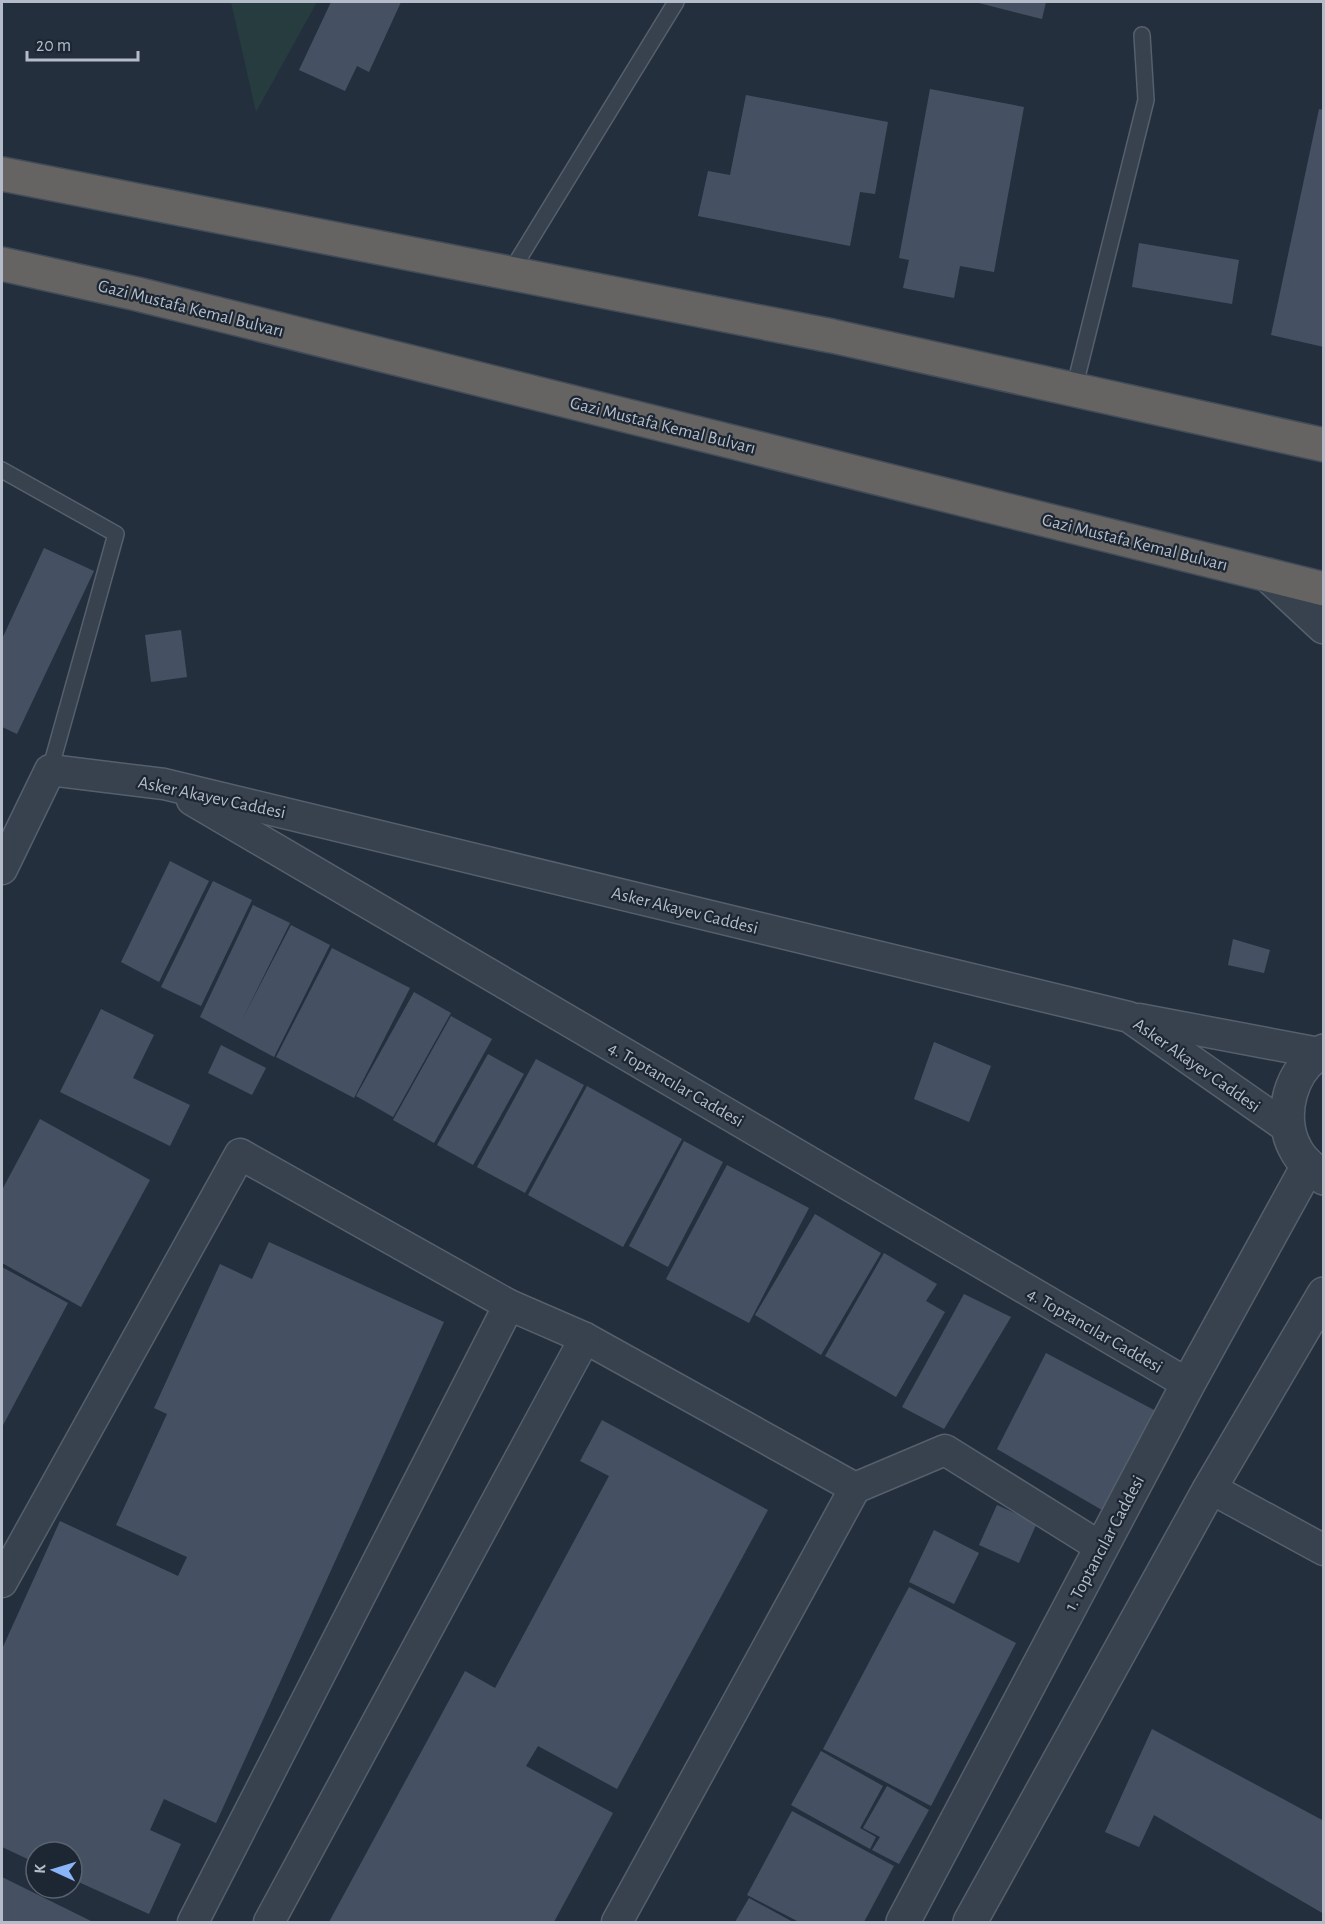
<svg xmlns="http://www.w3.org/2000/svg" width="1325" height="1924" font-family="'Alegreya Sans',sans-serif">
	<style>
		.green { fill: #263c3f }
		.building { fill: #455162 }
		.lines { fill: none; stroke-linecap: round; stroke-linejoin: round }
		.service-casing { stroke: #565f6c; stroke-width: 18 }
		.minor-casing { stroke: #565f6c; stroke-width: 33 }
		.tertiary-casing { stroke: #565f6c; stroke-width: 36 }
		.trunk-casing { stroke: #434c59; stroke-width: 36 }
		.service { stroke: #38414e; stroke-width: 15 }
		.minor { stroke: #38414e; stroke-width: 30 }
		.tertiary { stroke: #38414e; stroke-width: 33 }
		.trunk { stroke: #656462; stroke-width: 33 }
		.labels { text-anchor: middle; stroke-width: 4.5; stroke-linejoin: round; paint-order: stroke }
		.street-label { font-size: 18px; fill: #b4bcc9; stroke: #1d2633 }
	</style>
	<rect width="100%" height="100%" fill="#242f3e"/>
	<polygon class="green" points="231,2 317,2 256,112"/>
	<g class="building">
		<polygon points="331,2 401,2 369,72 357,66 345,91 299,70"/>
		<polygon points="975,2 1046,2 1042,19"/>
		<polygon points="930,89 1024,107 994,272 960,266 954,298 903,288 909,260 899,258"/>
		<polygon points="746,95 888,122 875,194 860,192 850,246 698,216 708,171 730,175"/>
		<polygon points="1319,109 1324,110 1324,347 1271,335"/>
		<polygon points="1139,243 1239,260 1232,304 1132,287"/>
		<polygon points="44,548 94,571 17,734 2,727 2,639"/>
		<polygon points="181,630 187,677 151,682 145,635"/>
		<polygon points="170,861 209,881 159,982 121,962"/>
		<polygon points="213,881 252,900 201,1006 161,987"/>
		<polygon points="253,905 290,923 243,1018 291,925 330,945 274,1057 200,1017"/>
		<polygon points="1233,939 1270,950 1264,973 1228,965"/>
		<polygon points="332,948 410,988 354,1098 276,1057"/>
		<polygon points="414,992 451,1013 393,1117 356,1096"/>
		<polygon points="101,1009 154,1035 133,1078 190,1105 170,1146 60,1092"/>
		<polygon points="451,1016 492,1039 434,1143 393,1120"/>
		<polygon points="934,1042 991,1066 969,1122 914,1099"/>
		<polygon points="221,1045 266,1068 252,1095 208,1073"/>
		<polygon points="488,1054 524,1074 473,1165 437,1145"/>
		<polygon points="536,1059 584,1085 525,1193 477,1167"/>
		<polygon points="587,1086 682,1139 623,1247 528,1195"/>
		<polygon points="40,1119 150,1180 81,1307 2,1263 2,1190"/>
		<polygon points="684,1141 723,1162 668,1267 629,1246"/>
		<polygon points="727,1165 809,1208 749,1323 666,1279"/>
		<polygon points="815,1214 881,1253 821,1355 755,1315"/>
		<polygon points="269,1242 444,1322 216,1823 164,1799 150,1830 181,1844 149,1914 72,1879 72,1852 36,1852 36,1863 2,1847 2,1649 60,1521 178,1576 187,1557 116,1525 167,1414 154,1408 220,1264 252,1279"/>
		<polygon points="884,1253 937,1284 926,1301 945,1312 896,1397 825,1356"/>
		<polygon points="2,1267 68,1303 2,1427"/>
		<polygon points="964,1294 1011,1317 944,1429 902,1407"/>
		<polygon points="1046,1353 1156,1411 1107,1513 997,1449"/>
		<polygon points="602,1420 768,1510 617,1789 538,1746 526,1766 613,1813 554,1922 329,1922 465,1671 495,1688 609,1476 580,1461"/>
		<polygon points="997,1505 1037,1523 1019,1563 979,1545"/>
		<polygon points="934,1530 979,1553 954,1604 909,1582"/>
		<polygon points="909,1587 1016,1643 931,1806 823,1749"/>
		<polygon points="1152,1729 1324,1821 1324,1914 1154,1815 1139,1847 1105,1832"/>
		<polygon points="821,1751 883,1786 860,1828 876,1837 870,1849 791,1805"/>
		<polygon points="887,1786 929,1810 899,1864 872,1850 880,1837 863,1828"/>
		<polygon points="792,1811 894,1866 864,1922 799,1922 747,1895"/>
		<polygon points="2,1877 93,1922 2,1922"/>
		<polygon points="749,1898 793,1922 735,1922"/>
	</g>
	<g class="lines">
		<g class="service-casing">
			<g id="service">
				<polyline points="510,273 676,2"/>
				<polyline points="1074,389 1146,100 1142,35"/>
				<polyline points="2,470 116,534 50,770"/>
			</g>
		</g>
		<g class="minor-casing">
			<g id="minor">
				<polyline points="192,800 1188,1384"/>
				<polyline points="2,869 50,770 164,784 1129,1017 1288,1128"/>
				<polyline points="1139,1019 1319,1053"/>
				<polyline points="1210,1488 1324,1550"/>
				<polyline points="2,1582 240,1154 509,1305 585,1338 855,1488 945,1450 1102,1548"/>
				<polyline points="193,1922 509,1305"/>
				<polyline points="269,1922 585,1338"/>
				<polyline points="617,1922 855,1488"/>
			</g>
		</g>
		<g class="tertiary-casing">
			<g id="tertiary">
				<polyline points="1268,575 1324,627"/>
				<path d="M1324 1051C1290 1067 1278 1117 1295 1148 1301 1161 1313 1170 1324 1178"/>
				<polyline points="903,1922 1188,1384 1308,1166"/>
				<polyline points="970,1922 1210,1488 1324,1294"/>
			</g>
		</g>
		<g class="trunk-casing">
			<g id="trunk">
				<polyline points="2,174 832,336 1324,445"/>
				<polyline points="2,264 137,294 1324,589"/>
			</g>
		</g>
		<use href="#service" class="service"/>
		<use href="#minor" class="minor"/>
		<use href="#tertiary" class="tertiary"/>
		<use href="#trunk" class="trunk"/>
	</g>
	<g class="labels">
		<g class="street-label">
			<text transform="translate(191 308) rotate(14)" y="6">Gazi Mustafa Kemal Bulvarı</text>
			<text transform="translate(663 425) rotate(14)" y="6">Gazi Mustafa Kemal Bulvarı</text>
			<text transform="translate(1135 542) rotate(14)" y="6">Gazi Mustafa Kemal Bulvarı</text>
			<text transform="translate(212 797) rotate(12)" y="6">Asker Akayev Caddesi</text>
			<text transform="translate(685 910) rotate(14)" y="6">Asker Akayev Caddesi</text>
			<text transform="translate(1197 1065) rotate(35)" y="6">Asker Akayev Caddesi</text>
			<text transform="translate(676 1084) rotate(30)" y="6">4. Toptancılar Caddesi</text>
			<text transform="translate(1095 1330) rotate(30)" y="6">4. Toptancılar Caddesi</text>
			<text transform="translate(1104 1543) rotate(-62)" y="6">1. Toptancılar Caddesi</text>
		</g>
	</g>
	<rect width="1325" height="1924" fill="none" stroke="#b4bcc9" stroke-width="6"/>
	<g transform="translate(54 1870) rotate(274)"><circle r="28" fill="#1d2633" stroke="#59626f" stroke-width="1.5"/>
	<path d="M0-4.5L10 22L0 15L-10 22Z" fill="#8ab4f8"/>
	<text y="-9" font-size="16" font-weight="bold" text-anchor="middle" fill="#b4bcc9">K</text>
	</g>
	<path d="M27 51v9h111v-9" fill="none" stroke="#b4bcc9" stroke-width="3"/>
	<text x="36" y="51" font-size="18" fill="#b4bcc9" stroke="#1d2633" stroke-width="4.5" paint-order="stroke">20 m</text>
</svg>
